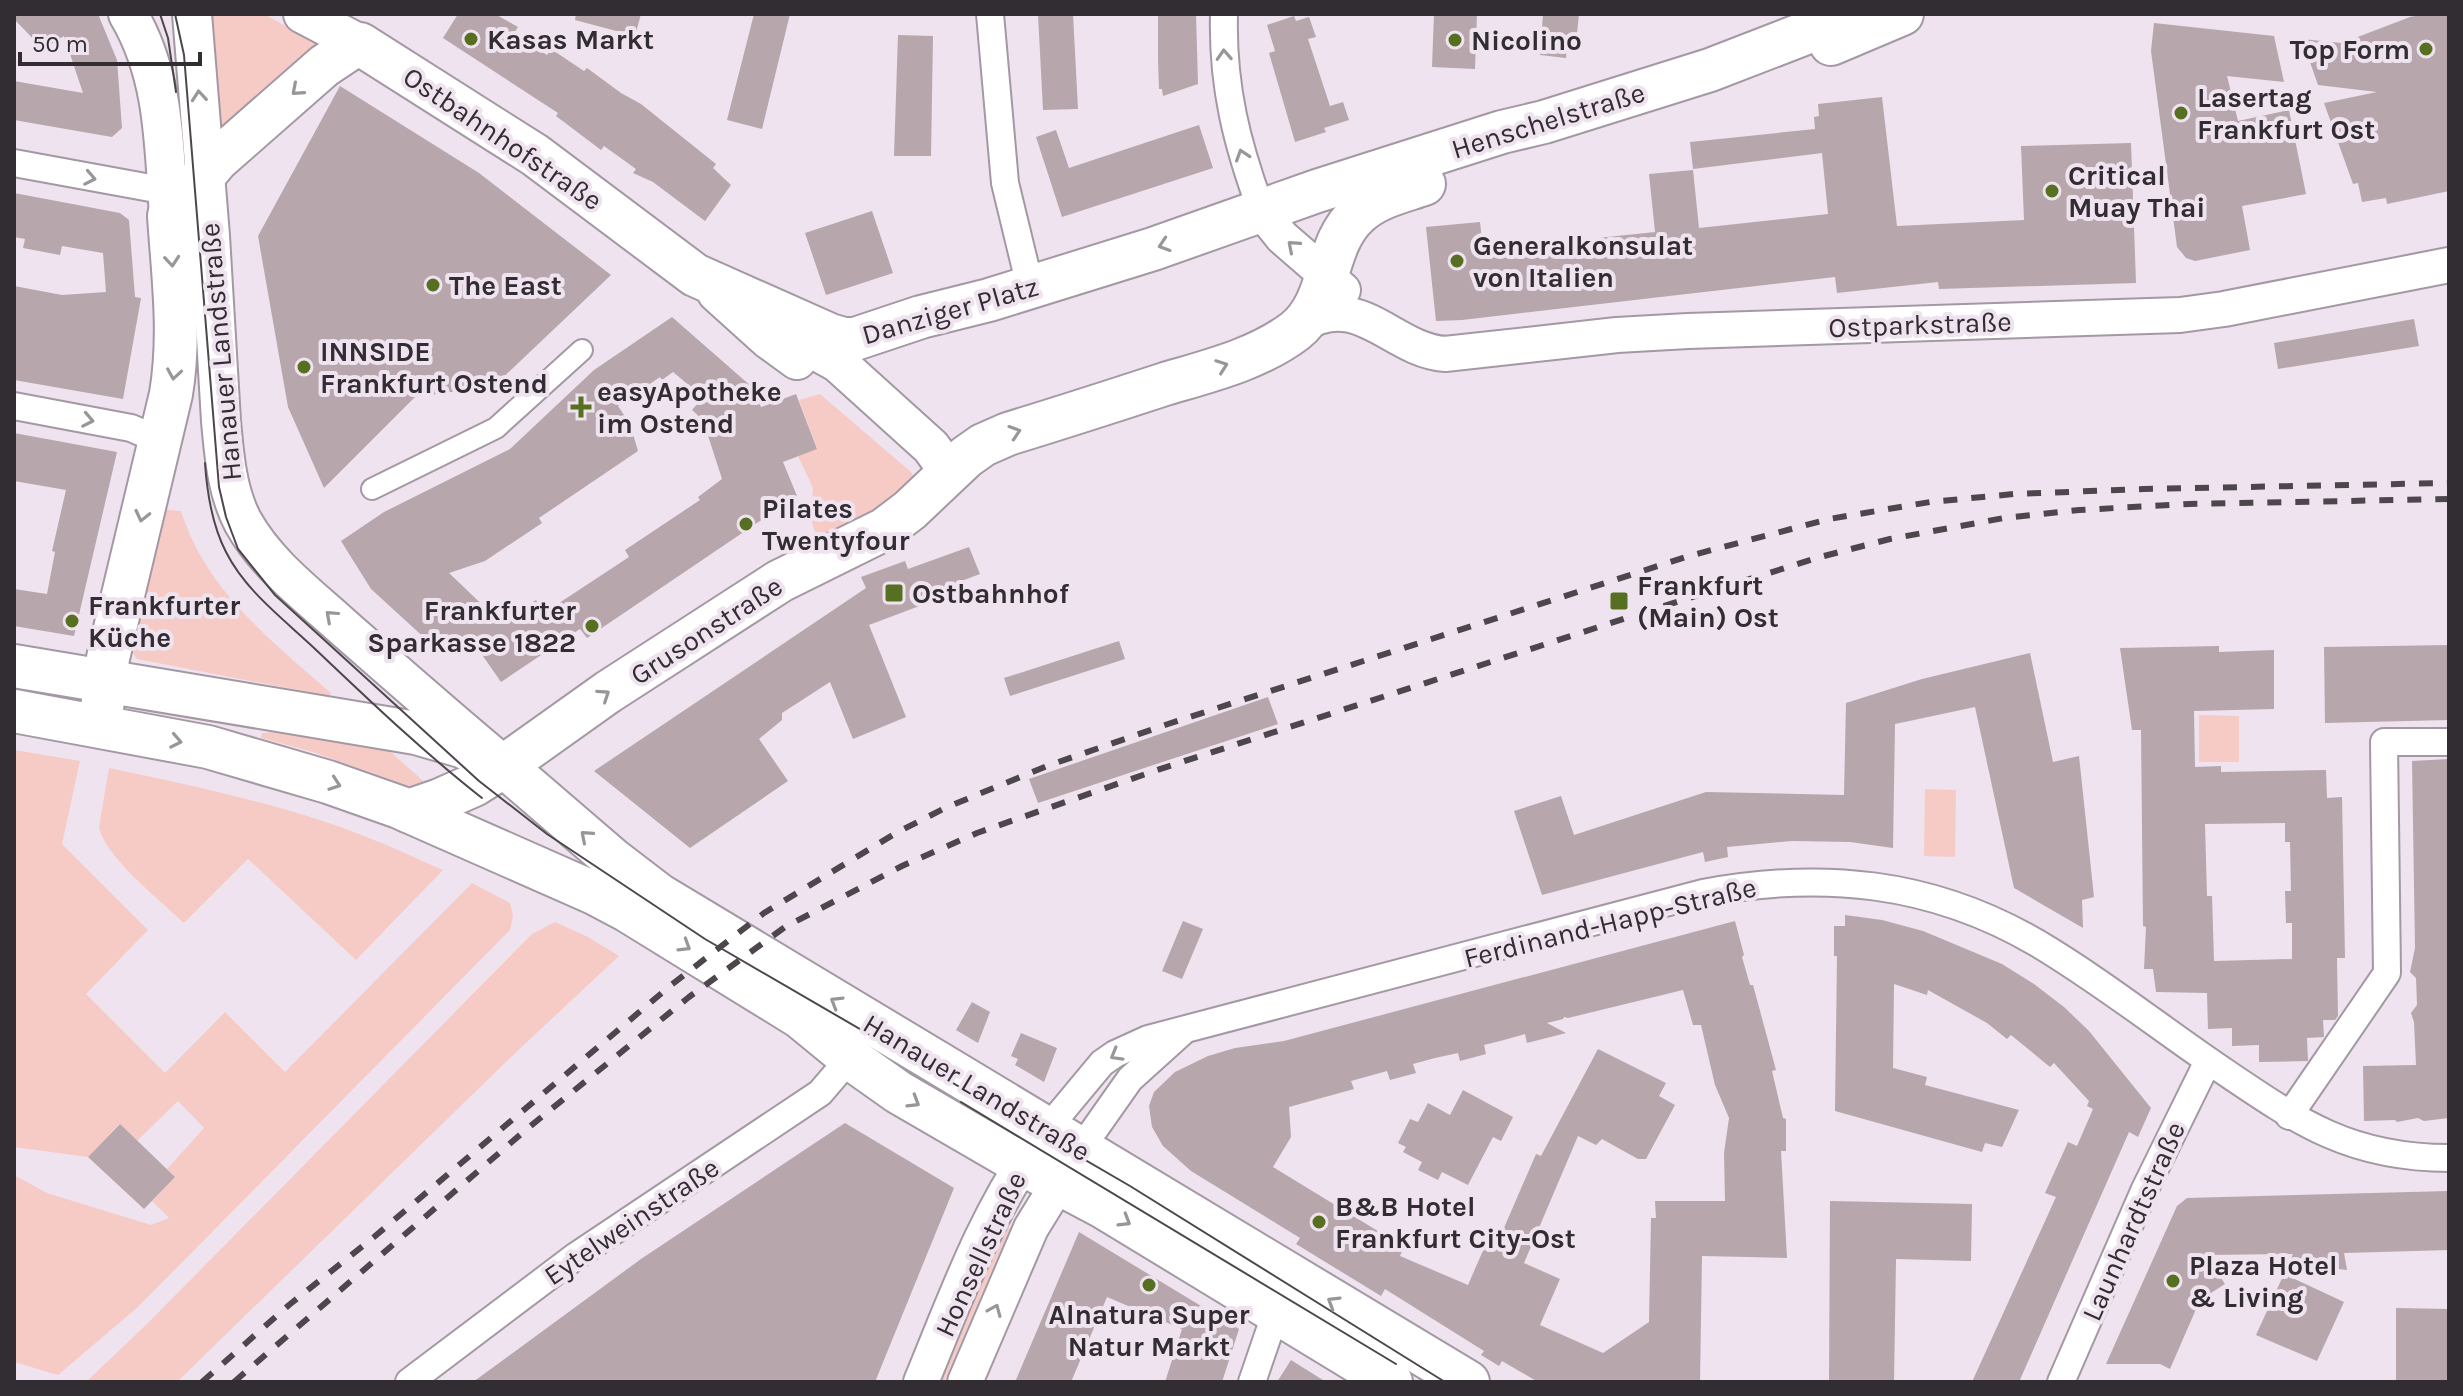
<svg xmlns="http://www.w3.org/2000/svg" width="2463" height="1396" font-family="Karla,sans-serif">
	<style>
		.green { fill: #f7cbc5 }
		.building { fill: #b7a6ac; fill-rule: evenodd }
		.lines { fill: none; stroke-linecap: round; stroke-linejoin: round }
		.pedestrian-casing { stroke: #a398a4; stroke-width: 24 }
		.minor-casing { stroke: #a398a4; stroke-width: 30 }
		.tertiary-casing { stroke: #a398a4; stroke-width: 38 }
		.secondary-casing { stroke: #a398a4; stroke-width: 42 }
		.primary-casing { stroke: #a398a4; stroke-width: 46 }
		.pedestrian { stroke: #fff; stroke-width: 20 }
		.minor { stroke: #fff; stroke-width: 26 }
		.tertiary { stroke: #fff; stroke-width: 34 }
		.secondary { stroke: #fff; stroke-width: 38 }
		.primary { stroke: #fff; stroke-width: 42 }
		.tram { stroke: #4d474d; stroke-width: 2 }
		.rail { stroke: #4d474d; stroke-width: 6; stroke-dasharray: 14 14; stroke-linecap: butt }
		.oneway { stroke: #989698 }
		.poi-dot { fill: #566f21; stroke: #eee3ef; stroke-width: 3 }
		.labels { text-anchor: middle; stroke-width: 8; stroke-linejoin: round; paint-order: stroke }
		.poi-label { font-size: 28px; font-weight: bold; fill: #322d32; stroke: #eee3ef; text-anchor: start }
		.street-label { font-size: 28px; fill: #322d32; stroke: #eee3ef }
	</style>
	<rect width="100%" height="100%" fill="#eee3ef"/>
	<g class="green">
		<polygon points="200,14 264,14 323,47 208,144"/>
		<polygon points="820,394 911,472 916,482 822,552 811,520 813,488 798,456 817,448 799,400"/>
		<path d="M156 509 181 511C206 590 270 640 331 693L329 696 137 659 131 650Z"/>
		<polygon points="2199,715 2239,716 2239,762 2199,762"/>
		<polygon points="294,731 376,739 430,787 415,788 313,752 261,738 262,733"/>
		<polygon points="14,750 80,761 62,844 148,930 86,994 165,1073 225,1012 285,1072 472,883 510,903 513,916 510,930 138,1307 58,1375 14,1362 14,1175 47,1193 151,1225 169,1218 152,1201 175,1177 167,1169 204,1128 178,1101 137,1141 119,1124 88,1157 14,1147"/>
		<path d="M109 768C195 786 282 804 364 836 391 846 417 859 443 870L356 960 248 859 184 923C162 902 104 856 99 827Z"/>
		<polygon points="1925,789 1956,790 1955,857 1924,856"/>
		<polygon points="555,922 588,937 619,956 512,1056 177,1382 86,1382 149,1322 532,934"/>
		<polygon points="1004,1225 1010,1228 944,1382 936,1382"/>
	</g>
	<g class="building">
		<polygon points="14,14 98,14 117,60 122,128 112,137 14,120 14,81 83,93 64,36 43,49 14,19"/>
		<polygon points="458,14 495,14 518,27 514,33 547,55 551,49 584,71 587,68 621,93 641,104 716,164 713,168 731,185 705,221 653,182 633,173 636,169 604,146 601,150 556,116 558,113 443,38"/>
		<polygon points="576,14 641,14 635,36 575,20"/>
		<polygon points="754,14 790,14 762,129 727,120"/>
		<polygon points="1038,14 1073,14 1078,109 1043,110"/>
		<polygon points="1162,14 1196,14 1198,84 1163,96 1162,89 1159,89 1158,60 1158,15"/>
		<polygon points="1434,14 1477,14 1475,69 1432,67"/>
		<polygon points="1543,14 1579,14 1576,43 1567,42 1566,58 1540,55"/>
		<polygon points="2426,14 2449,14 2449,191 2387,204 2386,198 2362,202 2358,183 2353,184 2324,103 2377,92 2318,85 2302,39 2342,43 2410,17"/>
		<polygon points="1294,16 1296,21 1309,17 1316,37 1308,39 1330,106 1343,102 1349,120 1324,128 1326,132 1295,142 1269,53 1275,51 1267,25"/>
		<polygon points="2154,23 2274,36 2284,82 2227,76 2238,121 2289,110 2306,194 2242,206 2250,250 2195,261 2186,258 2177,247 2151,51"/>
		<polygon points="898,35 933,36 931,156 894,156"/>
		<polygon points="340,86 479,173 611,275 494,386 415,397 324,488 288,407 258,236"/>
		<polygon points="1882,97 1897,226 2024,220 2021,146 2131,143 2136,283 1939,289 1938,282 1837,293 1835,277 1462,320 1436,321 1426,227 1480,222 1483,250 1655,232 1649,174 1693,170 1699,228 1828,214 1822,153 1693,169 1690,142 1815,129 1814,117 1819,116 1818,104"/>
		<polygon points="1199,125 1213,168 1062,217 1036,137 1056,130 1069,168"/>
		<polygon points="14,193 120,213 129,220 135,297 141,298 123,399 14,380 14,286 62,295 106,292 103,253 62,246 60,255 23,248 25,239 14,237"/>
		<polygon points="872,211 893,273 826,295 805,233"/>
		<path d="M672 317 752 387 761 407 796 394 817 449 783 462 797 496 587 638 580 629 501 682 476 646 448 650 429 642 371 589 341 541 384 512 510 449 594 370ZM673 372 703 397 692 410 703 420 722 479 698 497 700 500 625 550 629 557 544 613 536 600 512 615 507 608 494 616 449 573 485 561 542 523 539 518 638 451 630 424 618 406 660 377 662 380Z"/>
		<polygon points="2414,319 2419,346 2278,369 2274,343"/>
		<polygon points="14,433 117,452 74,636 14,626 14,589 47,594 55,552 52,551 66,490 14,481"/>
		<polygon points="969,547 980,574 919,597 922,605 869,625 906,717 853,739 830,682 782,713 782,720 759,739 788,781 690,848 594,771 866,588 861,577 905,561 908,569"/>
		<polygon points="1119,641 1125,659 1010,696 1004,678"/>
		<polygon points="2449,645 2449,720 2325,723 2324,647"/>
		<path d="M2219 646V652L2274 650V709L2194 711 2195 767 2221 766V772L2326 770 2327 798 2342 797 2345 958H2337L2338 1016 2335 1020H2323L2324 1037 2307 1038 2308 1061 2259 1062V1045L2232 1046V1028L2208 1029 2207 993 2156 992 2153 969H2144L2146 927 2143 926 2141 730H2132L2120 648ZM2285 823V842H2290L2291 891H2285L2286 923H2292V959L2214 961 2212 896H2207L2205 824Z"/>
		<polygon points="2030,653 2053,762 2079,756 2094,897 2082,900 2083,928 2014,888 1975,707 1895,724 1893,848 1850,842 1792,841 1727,847 1728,857 1705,862 1703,852 1542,895 1514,811 1561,796 1574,835 1706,792 1844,795 1846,703 1922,679"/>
		<polygon points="1268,697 1278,724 1038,803 1029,779"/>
		<polygon points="2449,759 2449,1118 2424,1121 2418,1118 2397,1122 2395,1120 2364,1121 2363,1066 2416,1065 2414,1022 2411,1013 2417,1005 2416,978 2410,972 2415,948 2412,761"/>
		<polygon points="1845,915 1882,920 1923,931 2002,964 2034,984 2064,1007 2089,1031 2151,1108 2138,1137 2129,1132 2019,1382 1972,1382 2056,1197 2045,1193 2068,1142 2077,1146 2093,1109 2087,1106 2089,1101 2054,1063 2050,1067 2011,1035 2007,1039 1987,1023 1928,990 1927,995 1894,984 1893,1068 1927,1077 1925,1085 2019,1110 2002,1147 1985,1143 1982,1152 1835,1111 1837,956 1834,956 1834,926 1845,926"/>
		<polygon points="1183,921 1203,929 1182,979 1162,971"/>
		<path d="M1735 921 1744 955 1742 957 1750 985H1753L1776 1070 1772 1071 1783 1118 1786 1119V1151H1781L1787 1258 1702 1256 1700 1382H1538L1502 1361 1499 1366 1481 1355 1484 1351 1385 1289 1381 1296 1296 1244 1300 1238 1191 1171 1163 1146 1152 1127 1149 1106 1154 1092 1175 1072 1208 1056 1235 1048 1284 1041ZM1683 990 1693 1025H1701L1715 1085 1729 1118 1724 1153 1725 1201H1655L1656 1218H1651L1649 1322 1603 1353 1540 1325 1560 1279 1524 1263 1578 1136 1596 1145 1602 1139 1638 1159H1646L1675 1105 1659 1096 1666 1083 1598 1049 1541 1156 1536 1154 1494 1251 1485 1246 1468 1285 1400 1256 1404 1247 1273 1167 1291 1137 1289 1107 1354 1089 1351 1081 1387 1071 1390 1080 1416 1073 1413 1064 1435 1058 1458 1053 1460 1061 1486 1054 1484 1045 1504 1040 1525 1034 1527 1043 1566 1033 1547 1023 1563 1019 1564 1017 1568 1018Z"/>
		<polygon points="972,1002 990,1012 978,1043 956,1030"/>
		<polygon points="1021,1033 1057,1048 1044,1082 1015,1065 1018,1059 1011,1056"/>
		<polygon points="1463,1090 1513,1117 1501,1141 1493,1137 1468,1185 1442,1172 1438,1180 1418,1170 1422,1162 1403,1152 1406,1147 1398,1143 1410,1119 1418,1122 1428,1103 1450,1115"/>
		<polygon points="845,1123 954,1188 875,1382 473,1382 641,1259"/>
		<polygon points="120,1124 175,1177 144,1209 88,1157"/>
		<polygon points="2449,1191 2449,1250 2344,1253 2347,1270 2289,1263 2293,1254 2206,1255 2225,1284 2200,1300 2170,1369 2160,1364 2106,1364 2177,1206 2187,1198"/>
		<polygon points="1830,1201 1972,1204 1971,1261 1896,1259 1894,1382 1829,1382"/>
		<polygon points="1079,1232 1239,1329 1222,1382 1165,1382 1182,1329 1107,1297 1071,1382 1015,1382"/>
		<polygon points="2284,1274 2344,1302 2317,1361 2256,1335"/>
		<polygon points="2396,1308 2449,1309 2449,1382 2396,1382"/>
		<polygon points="1291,1360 1326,1382 1277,1382"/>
	</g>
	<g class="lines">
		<g class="pedestrian-casing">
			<polyline id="pedestrian" points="372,489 496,428 582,350"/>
		</g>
		<g class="minor-casing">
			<g id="minor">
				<polyline points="990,14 1005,183 1030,286"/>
				<path d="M1224 14C1222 86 1237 145 1262 212"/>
				<polyline points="14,163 167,191"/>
				<polyline points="14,406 131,428 159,440"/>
				<polyline points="2289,1116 2387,973 2384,742 2449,742"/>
				<path d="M1047 1129 1102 1063 1115 1054 1148 1039 1703 893C1821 871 1931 881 2037 943 2101 981 2160 1028 2222 1070 2300 1123 2351 1158 2449 1158"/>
				<polyline points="1080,1150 1130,1079 1181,1033"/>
				<polyline points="409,1382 576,1256 820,1093 850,1058"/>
				<polyline points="1252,1382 1276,1312"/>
				<polyline points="2061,1382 2145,1189 2208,1061"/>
			</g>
		</g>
		<g class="tertiary-casing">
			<g id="tertiary">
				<polyline points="1262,212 1282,237 1343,290"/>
				<path d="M1303 324C1360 290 1392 350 1445 354L1617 335 1688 331 2180 315 2224 309 2449 265"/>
				<path d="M921 1382C955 1300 985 1215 1037 1143"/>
				<polyline points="965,1382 1031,1228 1071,1163"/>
			</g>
		</g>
		<g class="secondary-casing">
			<g id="secondary">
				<path d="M128 14C165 76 164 146 169 216"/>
				<path d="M192 14 210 236 221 421C224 455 227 492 243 522 267 565 308 595 343 627 392 670 441 713 491 755"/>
				<polyline points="303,14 360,44"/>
				<polyline points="717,293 768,339 797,360"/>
				<polyline points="782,332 838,363 931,447 949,472"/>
			</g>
		</g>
		<g class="primary-casing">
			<g id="primary">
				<polyline points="1831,44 1902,14"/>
				<polyline points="14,666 416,733 461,746 504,766 612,859 659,895 1468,1382"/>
				<polyline points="14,711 208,747 328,782 399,807 594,893 628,911 800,1017 850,1058 898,1092 1022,1164 1105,1208 1391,1382"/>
				<path d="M100 726 108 658 171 394C181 334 173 276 169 216L217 160 324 66 354 46 360 44 535 155 695 275 830 335 844 339H855L921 317 989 300 1153 249 1317 191 1502 132 1544 122 1710 70 1855 14"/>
				<path d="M408 811 440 800 474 785 504 766 608 692 780 581 885 529 910 510 966 457 983 445 1008 434C1060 418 1113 401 1165 384 1209 371 1258 359 1295 331 1333 301 1323 245 1358 214 1376 197 1401 192 1424 184"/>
			</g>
		</g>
		<use href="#pedestrian" class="pedestrian"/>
		<use href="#minor" class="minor"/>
		<use href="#tertiary" class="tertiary"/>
		<use href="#secondary" class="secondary"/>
		<use href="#primary" class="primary"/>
		<g class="tram">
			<polyline points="160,14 168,38 176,92"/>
			<polyline points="175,14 184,55 219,487 226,517 238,549 275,595 479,781 547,834 705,939 1130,1186 1445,1382"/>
			<path d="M205 463C207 493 212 525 226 552 245 590 282 618 313 647 368 699 422 751 482 798"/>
			<polyline points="961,1102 1396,1364"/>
		</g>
		<g class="rail">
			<polyline points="202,1382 289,1305 374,1237 670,986 764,913 896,833 945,808 1047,766 1168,724 1689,556 1829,519 1930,502 2014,494 2144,489 2449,483"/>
			<polyline points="234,1382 528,1128 689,997 785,927 902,866 977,833 1157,770 1648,611 1820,557 1890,539 2004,518 2079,510 2189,504 2449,499"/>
		</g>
	</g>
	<defs><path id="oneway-chevron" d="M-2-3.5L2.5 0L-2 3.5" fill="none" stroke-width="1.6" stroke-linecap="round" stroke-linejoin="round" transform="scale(2)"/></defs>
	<g class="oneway">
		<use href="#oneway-chevron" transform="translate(1224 55) rotate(-93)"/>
		<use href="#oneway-chevron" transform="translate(297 90) rotate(139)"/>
		<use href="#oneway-chevron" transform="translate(199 96) rotate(-95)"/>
		<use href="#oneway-chevron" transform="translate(1242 155) rotate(-108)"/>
		<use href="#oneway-chevron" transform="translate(90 178) rotate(11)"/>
		<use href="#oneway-chevron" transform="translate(1164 245) rotate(162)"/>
		<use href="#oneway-chevron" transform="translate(1293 246) rotate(-139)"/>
		<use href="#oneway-chevron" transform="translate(172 261) rotate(85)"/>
		<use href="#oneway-chevron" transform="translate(1222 366) rotate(-20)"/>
		<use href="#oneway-chevron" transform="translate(174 374) rotate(99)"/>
		<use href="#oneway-chevron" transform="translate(88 420) rotate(11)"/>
		<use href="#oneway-chevron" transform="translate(1015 432) rotate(-18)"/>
		<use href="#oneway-chevron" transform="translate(142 516) rotate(103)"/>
		<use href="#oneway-chevron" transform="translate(331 616) rotate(-138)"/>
		<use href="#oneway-chevron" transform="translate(604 695) rotate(-34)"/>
		<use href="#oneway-chevron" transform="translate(176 741) rotate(11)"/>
		<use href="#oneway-chevron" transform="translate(335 784) rotate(19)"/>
		<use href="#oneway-chevron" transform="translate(586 836) rotate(-139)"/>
		<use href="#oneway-chevron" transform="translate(685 946) rotate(32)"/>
		<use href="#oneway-chevron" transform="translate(836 1002) rotate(-149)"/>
		<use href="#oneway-chevron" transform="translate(1116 1055) rotate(150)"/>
		<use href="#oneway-chevron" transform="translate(914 1102) rotate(31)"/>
		<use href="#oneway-chevron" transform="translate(1125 1221) rotate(31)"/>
		<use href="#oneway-chevron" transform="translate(1333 1302) rotate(-149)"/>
		<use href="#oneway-chevron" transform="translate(995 1310) rotate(-67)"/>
	</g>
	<g class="poi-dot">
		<circle cx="471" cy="39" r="8"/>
		<circle cx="1455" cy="40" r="8"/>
		<circle cx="2426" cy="49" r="8"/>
		<circle cx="2181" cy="113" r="8"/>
		<circle cx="2052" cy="191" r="8"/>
		<circle cx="1457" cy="261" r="8"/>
		<circle cx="433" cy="285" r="8"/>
		<circle cx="304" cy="367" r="8"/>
		<path d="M577 395h8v8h8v8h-8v8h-8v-8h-8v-8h8z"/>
		<circle cx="746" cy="524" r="8"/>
		<rect x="884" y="583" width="20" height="20" rx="4"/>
		<rect x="1609" y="591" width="20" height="20" rx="4"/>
		<circle cx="72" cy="621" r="8"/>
		<circle cx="592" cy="626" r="8"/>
		<circle cx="1319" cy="1222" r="8"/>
		<circle cx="2173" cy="1281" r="8"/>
		<circle cx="1149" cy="1285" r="8"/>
	</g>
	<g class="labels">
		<g class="poi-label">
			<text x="487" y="49">Kasas Markt</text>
			<text x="1471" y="50">Nicolino</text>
			<text x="2410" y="59" text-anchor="end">Top Form</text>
			<text x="2197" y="107">Lasertag<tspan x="2197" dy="32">Frankfurt Ost</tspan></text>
			<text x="2068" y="185">Critical<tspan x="2068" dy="32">Muay Thai</tspan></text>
			<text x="1473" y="255">Generalkonsulat<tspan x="1473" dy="32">von Italien</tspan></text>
			<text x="449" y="295">The East</text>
			<text x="320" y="361">INNSIDE<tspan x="320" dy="32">Frankfurt Ostend</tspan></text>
			<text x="597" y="401">easyApotheke<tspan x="597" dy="32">im Ostend</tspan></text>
			<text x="762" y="518">Pilates<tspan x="762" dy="32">Twentyfour</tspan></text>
			<text x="1637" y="595">Frankfurt<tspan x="1637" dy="32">(Main) Ost</tspan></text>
			<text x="912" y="603">Ostbahnhof</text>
			<text x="88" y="615">Frankfurter<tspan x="88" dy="32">Küche</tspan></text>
			<text x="576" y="620" text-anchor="end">Frankfurter<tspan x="576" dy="32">Sparkasse 1822</tspan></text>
			<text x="1335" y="1216">B&amp;B Hotel<tspan x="1335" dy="32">Frankfurt City-Ost</tspan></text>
			<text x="2189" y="1275">Plaza Hotel<tspan x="2189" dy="32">&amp; Living</tspan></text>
			<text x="1149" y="1324" text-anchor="middle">Alnatura Super<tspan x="1149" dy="32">Natur Markt</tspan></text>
		</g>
		<g class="street-label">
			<text transform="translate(1548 120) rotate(-17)" y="10">Henschelstraße</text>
			<text transform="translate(503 138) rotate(34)" y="10">Ostbahnhofstraße</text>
			<text transform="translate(950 310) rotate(-16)" y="10">Danziger Platz</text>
			<text transform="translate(1920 324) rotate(-2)" y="10">Ostparkstraße</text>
			<text transform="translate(220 352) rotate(-95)" y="10">Hanauer Landstraße</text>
			<text transform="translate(706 630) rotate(-33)" y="10">Grusonstraße</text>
			<text transform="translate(1610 922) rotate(-14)" y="10">Ferdinand-Happ-Straße</text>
			<text transform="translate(977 1087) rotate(31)" y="10">Hanauer Landstraße</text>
			<text transform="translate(631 1221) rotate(-34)" y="10">Eytelweinstraße</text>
			<text transform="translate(2133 1221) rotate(-66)" y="10">Launhardtstraße</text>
			<text transform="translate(980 1254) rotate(-65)" y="10">Honsellstraße</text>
		</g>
	</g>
	<rect width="2463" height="1396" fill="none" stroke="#322d32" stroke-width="32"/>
	<path d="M20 52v12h180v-12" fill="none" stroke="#322d32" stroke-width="4"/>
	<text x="32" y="52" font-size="24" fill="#322d32" stroke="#eee3ef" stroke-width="6" paint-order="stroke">50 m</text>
</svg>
